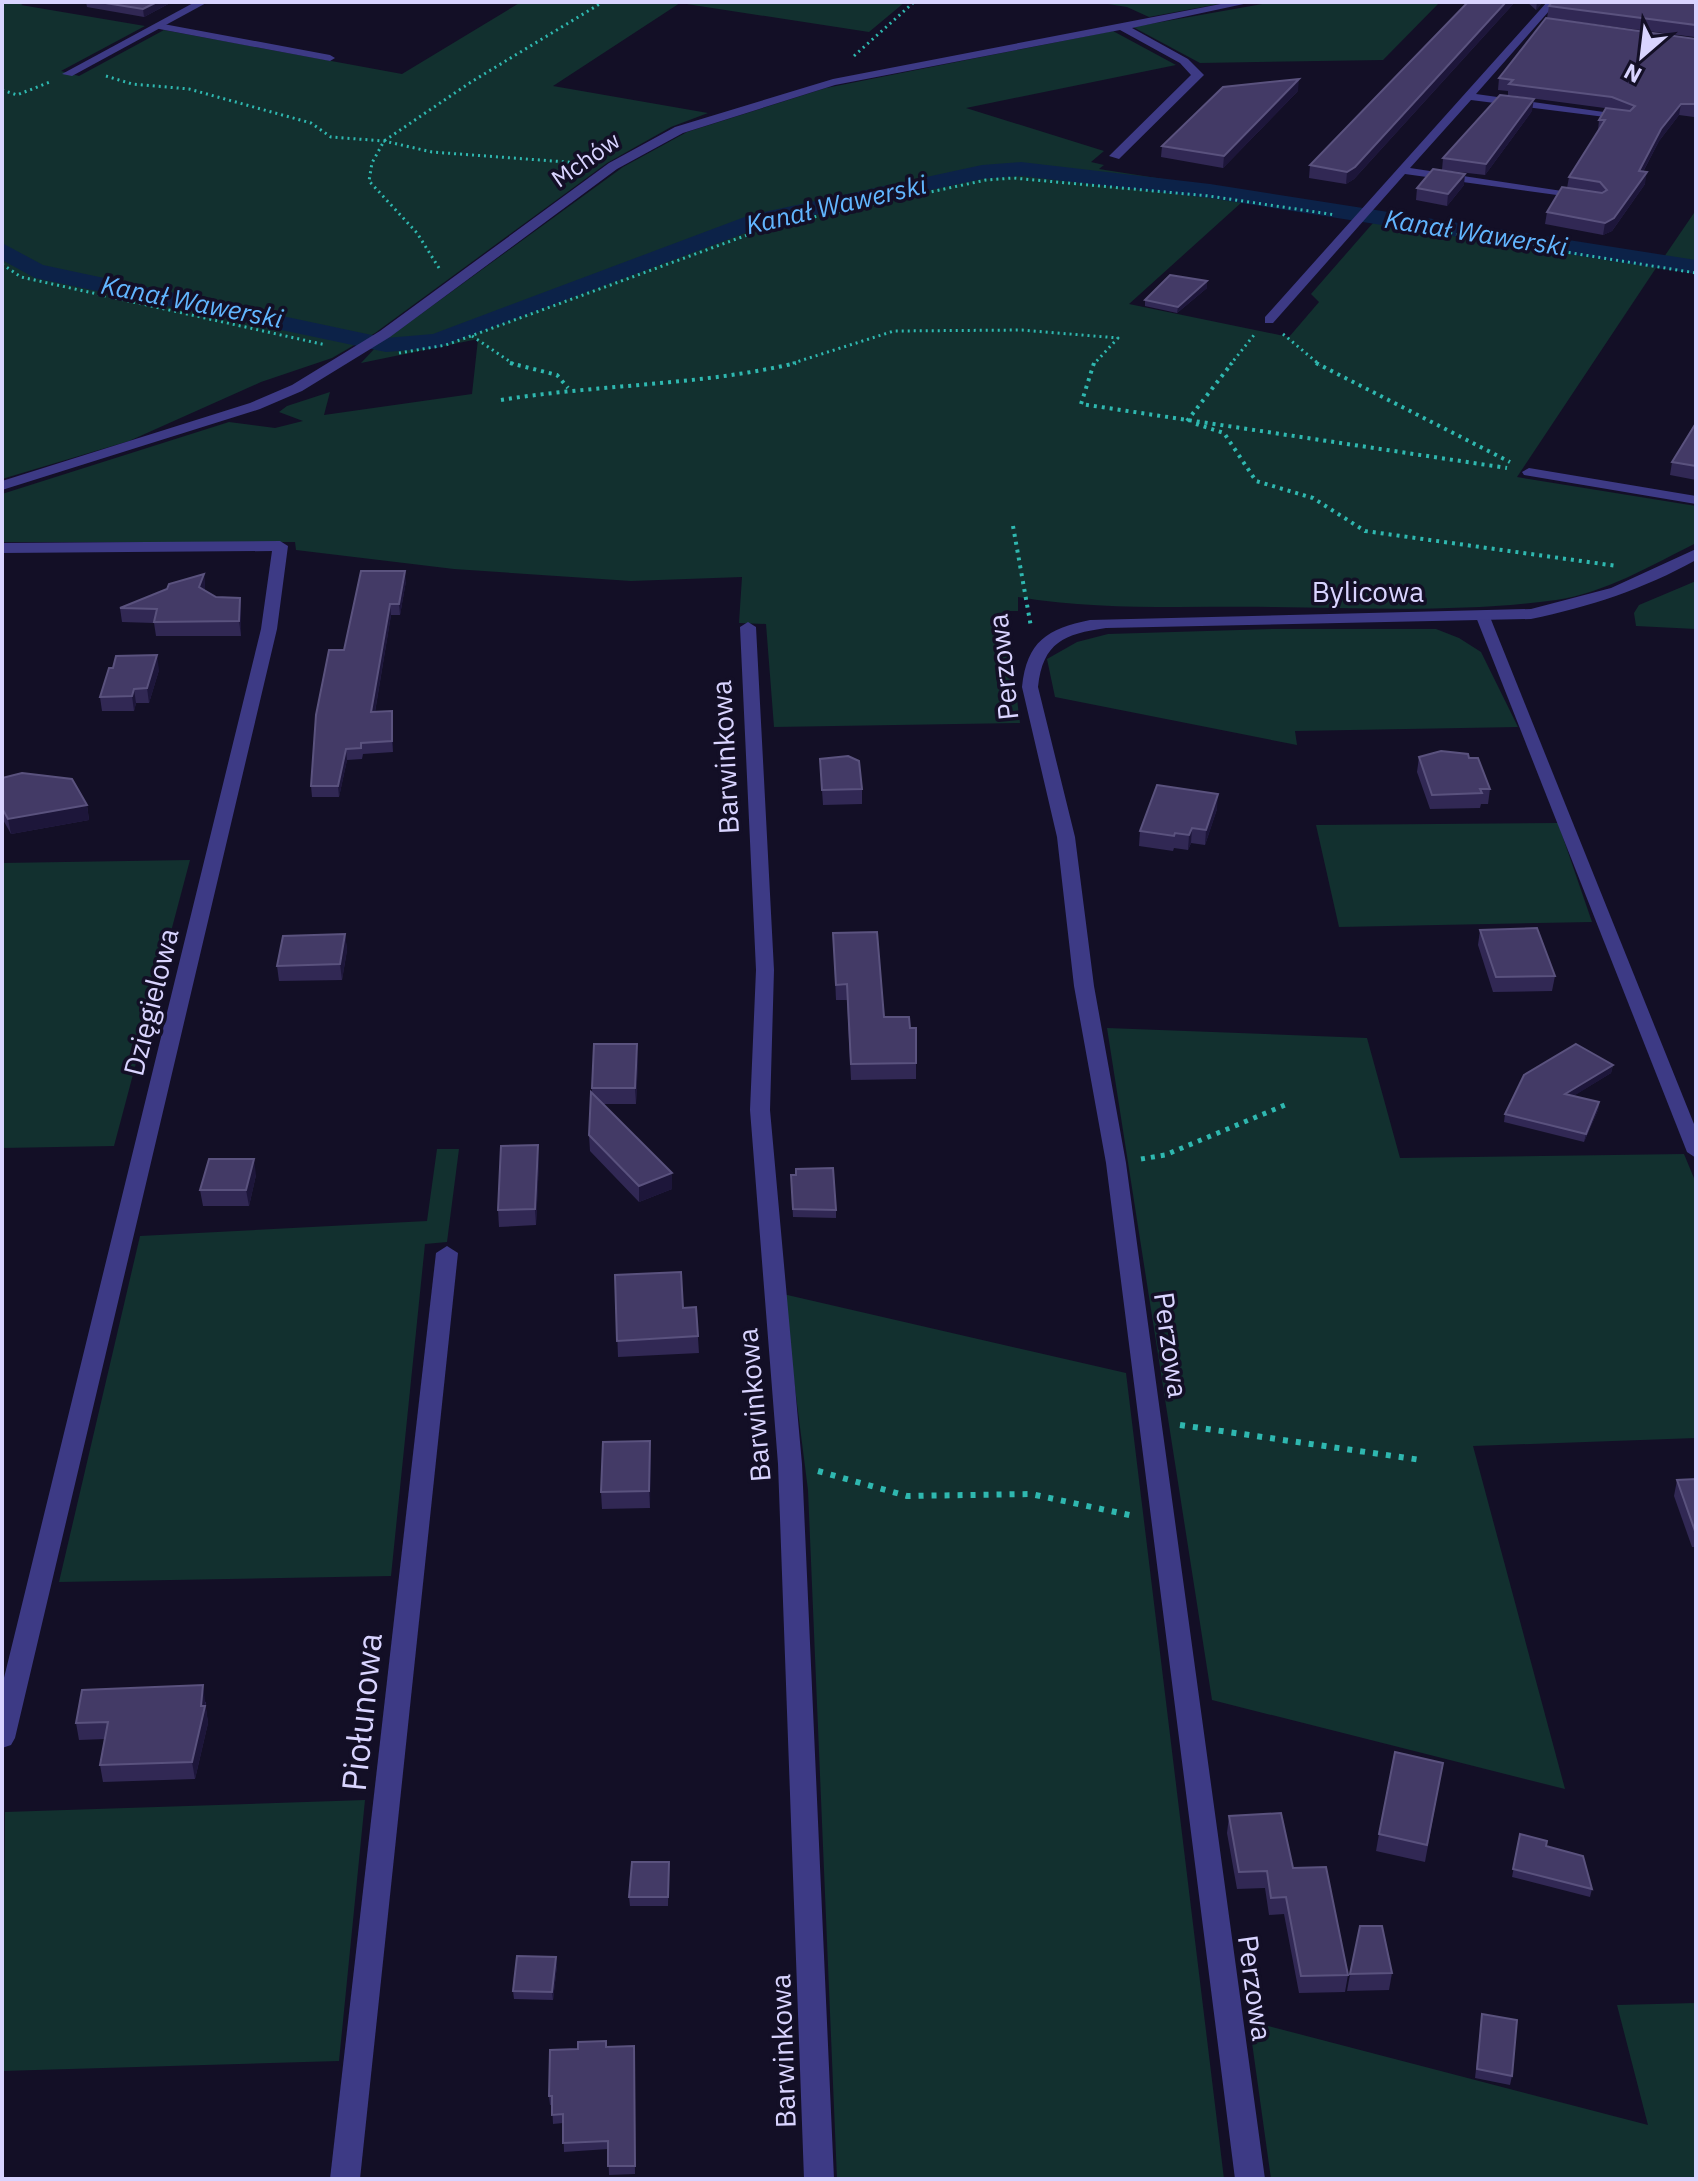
<svg xmlns="http://www.w3.org/2000/svg" width="1698" height="2181" font-family="'IBM Plex Sans',sans-serif">
	<style>
		.green { fill: #12302f; fill-rule: evenodd }
		.lines { fill: none; stroke-linecap: round; stroke-linejoin: round }
		.canal { fill: #0c2248; fill-rule: evenodd }
		.path-far3 { stroke: #2fb8b0; stroke-width: 3; stroke-dasharray: 2 4; stroke-linecap: butt }
		.path-far2 { stroke: #2fb8b0; stroke-width: 4; stroke-dasharray: 3 5; stroke-linecap: butt }
		.path-far1 { stroke: #2fb8b0; stroke-width: 5; stroke-dasharray: 4 6; stroke-linecap: butt }
		.path { stroke: #2fb8b0; stroke-width: 6; stroke-dasharray: 5 8; stroke-linecap: butt }
		.lane { fill: #3d3a85; fill-rule: evenodd }
		.street { fill: #3d3a85; fill-rule: evenodd }
		.wall { fill: #312854 }
		.shaded-wall { fill: #1d163a }
		.building { fill: #433a66; stroke: #5a527e; stroke-width: 2 }
		.labels { text-anchor: middle; stroke-width: 7; stroke-linejoin: round; paint-order: stroke }
		.far-street-label { font-size: 24px; fill: #d9d4ff; stroke: #130f26 }
		.far-water-label { font-size: 26px; font-style: italic; fill: #62b6ff; stroke: #130f26 }
		.street-label { font-size: 28px; fill: #d9d4ff; stroke: #130f26 }
		.near-street-label { font-size: 34px; fill: #d9d4ff; stroke: #130f26 }
	</style>
	<rect width="100%" height="100%" fill="#130f26"/>
	<g class="green">
		<polygon points="2,2 26,2 21,5 145,26 61,71 79,76 164,30 402,74 521,2 905,2 869,32 680,3 553,86 708,113 671,127 607,163 375,333 332,358 261,382 129,441 2,479"/>
		<polygon points="1095,2 1229,2 1149,17 1127,7"/>
		<polygon points="1273,2 1440,2 1383,60 1200,63 1133,27"/>
		<path d="M1113 31 1176 65 966 108 1104 151 1091 162 1104 165 1099 169 1664 257 1696 210V273L1656 268 1517 477 1696 506V543C1652 565 1605 593 1556 600 1463 613 1365 608 1272 607 1188 606 1101 611 1018 597V611H1006L1020 723 774 727 766 624 739 623 742 577 631 581 454 569 296 550 295 542H2V494L229 422 275 428 303 421 279 412 287 406 330 392 324 415 472 394 478 339 361 363 377 346 623 167 687 132 826 88ZM1242 202 1373 223 1311 294 1319 302 1289 337 1129 304Z"/>
		<polygon points="1696,581 1696,629 1636,626 1634,613 1639,605"/>
		<polygon points="1274,629 1436,629 1459,638 1481,652 1518,727 1295,731 1297,745 1055,697 1047,659 1077,642 1108,634"/>
		<polygon points="1558,823 1592,922 1339,927 1316,825"/>
		<polygon points="190,860 114,1146 2,1148 2,863"/>
		<polygon points="1107,1028 1367,1038 1400,1158 1684,1154 1696,1183 1696,1438 1473,1446 1565,1789 1212,1700"/>
		<polygon points="437,1149 459,1149 447,1242 425,1244 391,1576 59,1582 140,1236 427,1221"/>
		<polygon points="783,1294 1126,1373 1224,2179 837,2179 808,1490"/>
		<polygon points="365,1800 339,2061 2,2071 5,1812"/>
		<polygon points="1696,2003 1696,2179 1271,2179 1249,2021 1648,2125 1617,2005"/>
	</g>
	<g class="lines">
		<polygon class="canal" points="1021,162 1210,184 1696,260 1696,274 1210,198 1021,176 982,179 764,226 437,348 386,352 35,278 2,260 2,243 43,265 386,338 433,334 750,215 982,165"/>
		<g class="path-far3">
			<polyline points="854,56 914,2"/>
			<polyline points="106,76 132,84 189,89 311,123 331,137 384,141 432,152 580,163"/>
			<polyline points="2,90 17,95 50,82"/>
			<polyline points="1385,223 1696,273"/>
			<polyline points="2,264 21,277 326,345"/>
			<polyline points="439,268 417,233 369,181 372,163 384,141 471,82 603,2"/>
			<polyline points="1283,334 1320,365"/>
			<polyline points="472,336 515,365"/>
			<polyline points="399,353 446,345 772,226 986,180 1013,178 1209,196 1336,215"/>
			<polyline points="787,365 894,331 1022,330 1118,338 1093,365"/>
			<polyline points="1230,365 1254,335"/>
		</g>
		<g class="path-far2">
			<polyline points="510,363 557,375 568,388"/>
			<polyline points="1094,363 1081,404 1507,468"/>
			<polyline points="1316,363 1510,462"/>
			<path d="M501 400C599 384 699 386 796 363"/>
			<polyline points="1187,421 1232,363"/>
			<polyline points="1196,424 1224,433 1256,481 1313,498 1365,531 1617,566"/>
			<polyline points="1013,526 1031,627"/>
		</g>
		<polyline class="path-far1" points="1141,1159 1165,1155 1285,1105"/>
		<g class="path">
			<polyline points="1180,1425 1421,1460"/>
			<polyline points="818,1471 907,1496 1031,1494 1134,1516"/>
		</g>
		<g class="lane">
			<polygon points="1547,2 1557,2 1476,94 1625,115 1630,118 1629,120 1471,100 1410,168 1582,194 1586,195 1586,199 1405,174 1273,323 1265,323 1265,317"/>
			<polygon points="158,23 330,55 335,58 330,61 154,28 153,26"/>
			<polygon points="1529,468 1696,496 1696,504 1524,475 1522,472"/>
			<polygon points="1483,613 1490,617 1696,1129 1696,1158 1687,1152 1476,617"/>
		</g>
		<g class="street">
			<polygon points="195,2 208,2 72,76 62,74"/>
			<polygon points="1231,2 1253,2 1132,28 1188,59 1204,75 1119,159 1109,156 1191,75 1180,63 1120,30 835,85 683,133 617,169 390,337 302,391 260,409 2,490 2,481 250,403 292,385 380,331 609,163 675,127 833,79"/>
			<polygon points="280,541 288,546 277,629 15,1738 11,1745 2,1748 2,1686 261,629 272,551 2,553 2,543"/>
			<path d="M1696 549V560C1644 589 1589 607 1531 619L1106 628C1064 634 1043 642 1038 687L1075 837 1094 986 1126 1163 1265 2179H1235L1106 1163 1074 986 1057 837 1022 687C1027 641 1047 629 1090 620L1531 609 1611 588Z"/>
			<polygon points="748,622 756,627 774,970 770,1110 802,1464 834,2179 804,2179 778,1464 750,1110 756,970 740,627"/>
			<polygon points="447,1246 458,1253 360,2179 330,2179 436,1253"/>
		</g>
	</g>
	<g class="wall">
		<polygon points="86,2 172,2 144,17 87,7"/>
		<polygon points="1468,2 1515,2 1354,179 1346,184 1309,178 1310,165"/>
		<polygon points="1527,2 1543,2 1536,10"/>
		<polygon points="1696,2 1696,27 1694,37 1547,18 1549,6"/>
		<polygon points="1696,39 1696,112 1694,117 1679,115 1659,141 1643,172 1645,184 1612,231 1603,235 1545,224 1547,212 1567,188 1569,177 1598,131 1599,120 1612,109 1508,95 1508,91 1498,90 1499,78"/>
		<polygon points="1298,91 1223,168 1161,157 1162,146"/>
		<polygon points="1532,111 1485,175 1442,170 1443,158"/>
		<polygon points="1464,185 1447,206 1416,200 1417,188"/>
		<polygon points="1207,281 1207,288 1177,313 1145,306 1145,300"/>
		<polygon points="1696,423 1696,480 1670,475 1672,462"/>
		<polygon points="204,574 205,590 216,597 240,598 241,612 241,636 156,636 154,623 122,622 120,608"/>
		<polygon points="406,581 400,615 391,615 375,712 393,722 393,752 363,754 362,759 347,760 339,797 312,797 311,786 344,650"/>
		<polygon points="159,670 149,703 136,703 134,711 102,711 100,697"/>
		<polygon points="1419,757 1469,758 1490,789 1488,804 1481,804 1480,808 1430,809 1417,772"/>
		<polygon points="820,759 862,789 862,804 823,805"/>
		<polygon points="2,778 87,805 89,820 11,834 2,818"/>
		<polygon points="1217,809 1205,845 1191,843 1188,850 1174,848 1173,851 1139,846 1140,831"/>
		<polygon points="1480,930 1555,976 1552,991 1493,992 1478,945"/>
		<polygon points="833,933 884,1017 910,1028 916,1028 916,1079 851,1080 847,1000 836,1000"/>
		<polygon points="345,934 347,950 342,980 279,981 277,966"/>
		<polygon points="638,1060 636,1104 603,1104 672,1189 639,1202 590,1151 589,1135 592,1088"/>
		<polygon points="1613,1065 1611,1073 1573,1096 1599,1102 1598,1110 1584,1142 1504,1122 1505,1114"/>
		<polygon points="539,1161 536,1225 499,1227 498,1210"/>
		<polygon points="256,1175 249,1206 203,1206 200,1190"/>
		<polygon points="791,1175 836,1210 836,1218 793,1217"/>
		<polygon points="615,1275 683,1308 696,1307 699,1353 618,1357"/>
		<polygon points="650,1441 650,1508 602,1509 601,1492"/>
		<polygon points="1696,1479 1696,1547 1692,1547 1674,1496 1677,1480"/>
		<polygon points="206,1702 206,1709 208,1723 195,1779 103,1782 100,1765 105,1739 79,1740 76,1723"/>
		<polygon points="1443,1763 1425,1862 1376,1851 1379,1834"/>
		<polygon points="1229,1816 1293,1868 1348,1975 1345,1992 1299,1993 1284,1914 1269,1915 1265,1888 1237,1889 1227,1833"/>
		<polygon points="1520,1834 1592,1889 1590,1897 1512,1877"/>
		<polygon points="669,1862 668,1906 630,1906 629,1897"/>
		<polygon points="557,1965 553,2000 514,1999 513,1991"/>
		<polygon points="1392,1973 1389,1990 1347,1991 1350,1974"/>
		<polygon points="1482,2014 1512,2076 1510,2085 1475,2078"/>
		<polygon points="634,2046 635,2174 609,2175 608,2149 564,2152 563,2123 553,2124 552,2105 550,2105 549,2096 606,2047"/>
	</g>
	<g class="shaded-wall">
		<polygon points="157,2 172,2 144,17 143,9"/>
		<polygon points="1506,2 1515,2 1354,179 1346,184 1347,172"/>
		<polygon points="1537,2 1543,2 1536,10"/>
		<polygon points="1299,79 1298,91 1223,168 1224,156"/>
		<polygon points="1534,99 1532,111 1485,175 1486,164"/>
		<polygon points="1681,104 1679,115 1659,141 1637,183 1639,171 1661,129"/>
		<polygon points="1647,172 1645,184 1612,231 1603,235 1605,223"/>
		<polygon points="1465,174 1464,185 1447,206 1448,194"/>
		<polygon points="1207,281 1207,288 1177,313 1178,307"/>
		<polygon points="405,571 406,581 400,615 399,604"/>
		<polygon points="204,574 205,588 201,601 199,587"/>
		<polygon points="240,598 241,612 241,636 239,621"/>
		<polygon points="390,604 391,615 373,723 371,712"/>
		<polygon points="157,655 159,670 149,703 147,688"/>
		<polygon points="134,689 136,703 134,711 132,696"/>
		<polygon points="392,711 393,722 393,752 392,741"/>
		<polygon points="346,749 347,760 339,797 338,786"/>
		<polygon points="1218,794 1217,809 1205,845 1206,830"/>
		<polygon points="87,805 89,820 11,834 8,819"/>
		<polygon points="1192,828 1191,843 1188,850 1189,835"/>
		<polygon points="345,934 347,950 342,980 340,964"/>
		<polygon points="637,1044 638,1060 636,1104 635,1088"/>
		<polygon points="1613,1065 1611,1073 1564,1102 1565,1094"/>
		<polygon points="1599,1102 1598,1110 1584,1142 1586,1134"/>
		<polygon points="538,1145 539,1161 536,1225 535,1209"/>
		<polygon points="254,1159 256,1175 249,1206 246,1190"/>
		<polygon points="672,1173 672,1189 639,1202 639,1186"/>
		<polygon points="650,1441 651,1457 650,1508 649,1491"/>
		<polygon points="203,1685 208,1723 195,1779 192,1762"/>
		<polygon points="556,1957 557,1965 553,2000 552,1992"/>
	</g>
	<g class="building">
		<polygon points="99,2 157,2 143,9"/>
		<polygon points="1468,2 1506,2 1355,167 1347,172 1310,165"/>
		<polygon points="1552,2 1696,2 1696,25 1549,6"/>
		<polygon points="1546,18 1696,39 1696,104 1681,104 1661,129 1639,171 1647,172 1614,218 1605,223 1547,212 1562,187 1602,193 1607,190 1600,182 1569,177 1605,120 1599,120 1606,108 1630,111 1635,106 1612,97 1509,84 1513,80 1499,78"/>
		<polygon points="1299,79 1224,156 1162,146 1223,87"/>
		<polygon points="1500,95 1534,99 1486,164 1443,158"/>
		<polygon points="1433,169 1465,174 1448,194 1417,188"/>
		<polygon points="1170,275 1207,281 1178,307 1145,300"/>
		<polygon points="1696,423 1696,466 1672,462"/>
		<polygon points="361,571 405,571 399,604 390,604 371,712 392,711 392,741 361,743 361,748 346,749 338,786 311,786 316,715 329,650 344,650"/>
		<polygon points="204,574 199,587 216,597 240,598 239,621 154,622 157,609 120,608 167,589 169,584"/>
		<polygon points="157,655 147,688 134,689 132,696 100,697 109,668 113,668 116,656"/>
		<polygon points="1441,751 1468,754 1469,758 1478,758 1490,789 1480,789 1482,793 1432,795 1419,757"/>
		<polygon points="848,756 859,761 862,789 822,790 820,759"/>
		<polygon points="22,773 72,779 87,805 8,819 2,808 2,778"/>
		<polygon points="1157,785 1218,794 1206,830 1192,828 1189,835 1175,833 1174,836 1140,831"/>
		<polygon points="1537,928 1555,976 1496,977 1480,930"/>
		<polygon points="877,932 884,1017 909,1017 910,1028 916,1028 916,1063 851,1064 847,984 836,985 833,933"/>
		<polygon points="345,934 340,964 277,966 283,936"/>
		<polygon points="594,1044 637,1044 635,1088 592,1088"/>
		<polygon points="1576,1044 1613,1065 1565,1094 1599,1102 1586,1134 1505,1114 1524,1075"/>
		<polygon points="591,1092 672,1173 639,1186 589,1135"/>
		<polygon points="538,1145 535,1209 498,1210 501,1146"/>
		<polygon points="209,1159 254,1159 246,1190 200,1190"/>
		<polygon points="833,1168 836,1210 793,1209 791,1175 796,1175 796,1169"/>
		<polygon points="681,1272 683,1308 696,1307 698,1336 617,1341 615,1275"/>
		<polygon points="650,1441 649,1491 601,1492 603,1442"/>
		<polygon points="1696,1479 1696,1531 1695,1531 1677,1480"/>
		<polygon points="203,1685 201,1706 205,1706 192,1762 100,1765 108,1722 76,1723 82,1690"/>
		<polygon points="1395,1752 1443,1763 1427,1845 1379,1834"/>
		<polygon points="1281,1813 1293,1868 1326,1867 1348,1975 1301,1976 1286,1897 1271,1898 1267,1871 1239,1872 1229,1816"/>
		<polygon points="1520,1834 1547,1841 1546,1846 1583,1856 1592,1889 1513,1869"/>
		<polygon points="632,1862 669,1862 668,1897 629,1897"/>
		<polygon points="1360,1926 1382,1926 1392,1973 1350,1974"/>
		<polygon points="517,1956 556,1957 552,1992 513,1991"/>
		<polygon points="1482,2014 1517,2020 1512,2076 1477,2069"/>
		<polygon points="606,2041 606,2047 634,2046 635,2166 608,2166 608,2141 563,2143 563,2114 552,2115 552,2096 549,2096 550,2050 578,2049 578,2042"/>
	</g>
	<g class="labels">
		<g class="far-street-label">
			<text transform="translate(586 160) rotate(-35)" y="8">Mchów</text>
		</g>
		<g class="far-water-label">
			<text transform="translate(836 205) rotate(-13)" y="9">Kanał Wawerski</text>
			<text transform="translate(1476 233) rotate(9)" y="9">Kanał Wawerski</text>
			<text transform="translate(192 302) rotate(11)" y="9">Kanał Wawerski</text>
		</g>
		<g class="street-label">
			<text x="1368" y="602">Bylicowa</text>
			<text transform="translate(1003 667) rotate(-96)" y="10">Perzowa</text>
			<text transform="translate(725 757) rotate(-93)" y="10">Barwinkowa</text>
			<text transform="translate(151 1002) rotate(-76)" y="10">Dzięgielowa</text>
			<text transform="translate(1171 1345) rotate(82)" y="10">Perzowa</text>
			<text transform="translate(754 1405) rotate(-95)" y="10">Barwinkowa</text>
			<text transform="translate(1255 1988) rotate(82)" y="10">Perzowa</text>
			<text transform="translate(783 2051) rotate(-92)" y="10">Barwinkowa</text>
		</g>
		<g class="near-street-label">
			<text transform="translate(362 1712) rotate(-84)" y="12">Piołunowa</text>
		</g>
	</g>
	<rect width="1698" height="2181" fill="none" stroke="#d9d4ff" stroke-width="8"/>
	<g transform="translate(1642 56) rotate(208)" stroke="#130f26" stroke-width="6" paint-order="stroke">
	<path d="M0-6L14 30L0 20L-14 30Z" fill="#d9d4ff"/>
	<text y="-12" font-size="22" font-weight="bold" text-anchor="middle" fill="#d9d4ff">N</text>
	</g>
</svg>
